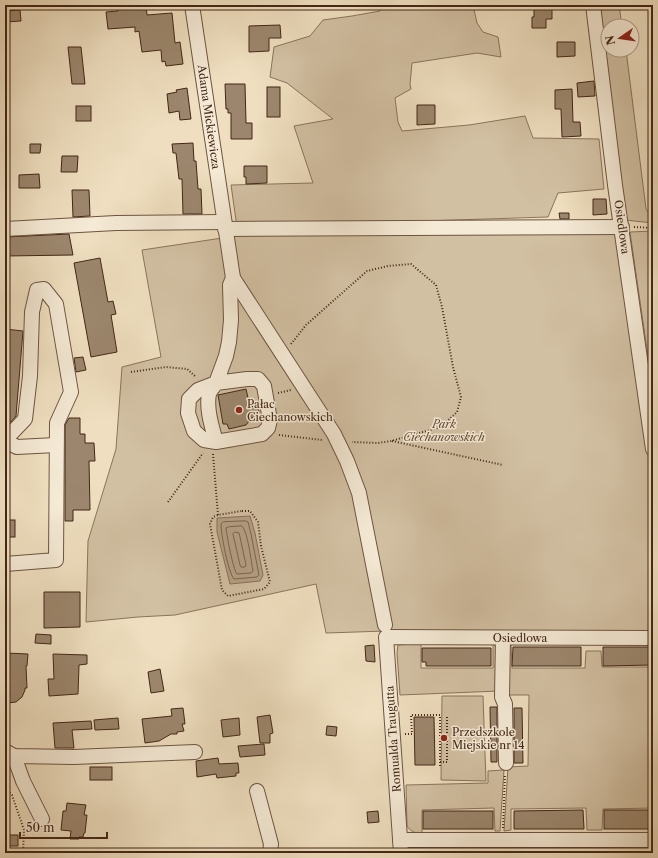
<svg xmlns="http://www.w3.org/2000/svg" width="658" height="858" font-family="'Libre Caslon Text',serif">
	<style>
		.green { fill: #d2c0a3; stroke: #8a745c }
		.water { fill: #b5a086; stroke: #877059 }
		.lines { fill: none; stroke-linecap: round; stroke-linejoin: round }
		.shore { stroke: #7c644e; stroke-width: 1 }
		.building { fill: #9c876e; stroke: #432716 }
		.minor-casing { stroke: #6e5540; stroke-width: 16 }
		.path { stroke: #432716; stroke-width: 2; stroke-dasharray: 1 2; stroke-linecap: butt }
		.minor { stroke: #f5ead6; stroke-width: 14 }
		.poi-dot { fill: #8f2418; stroke: #f5ead6; stroke-width: 1.5 }
		.labels { text-anchor: middle; stroke-width: 3; stroke-linejoin: round; paint-order: stroke }
		.street-label { font-size: 11px; fill: #432716; stroke: #f5ead6 }
		.poi-label { font-size: 11px; fill: #432716; stroke: #f5ead6; text-anchor: start }
		.park-label { font-size: 11px; font-style: italic; fill: #674d39; stroke: #f5ead6 }
	</style>
	<rect width="100%" height="100%" fill="#efdfc0"/>
	<filter id="stains"><feTurbulence type="fractalNoise" baseFrequency=".005" numOctaves="4"/><feColorMatrix values="0 0 0 0 .2 0 0 0 0 .09 0 0 0 0 .02 0 0 0 .5 -.17"/></filter>
	<radialGradient id="worn" r=".72"><stop offset=".6" stop-color="#630" stop-opacity="0"/><stop offset="1" stop-color="#630" stop-opacity=".3"/></radialGradient>
	<g class="green">
		<polygon points="377,5 473,5 477,23 483,32 498,37 501,57 477,53 412,63 410,84 411,89 395,98 398,122 402,131 469,125 525,116 533,138 599,139 604,189 558,193 548,217 237,227 231,185 313,183 294,126 333,119 287,83 270,77 274,47 310,36 323,20 352,16 380,11"/>
		<polygon points="597,5 619,5 622,26 608,26 608,50 626,50 646,209 653,218 653,223 625,220"/>
		<polygon points="616,231 653,487 653,633 386,631 326,633 316,584 175,615 138,617 86,622 88,541 116,449 122,367 161,357 142,250 249,234"/>
		<polygon points="653,231 653,391 630,232"/>
		<polygon points="421,643 421,668 493,668 493,645 501,645 499,691 400,695 397,653 398,645"/>
		<polygon points="506,644 511,644 512,668 585,668 586,651 601,651 602,667 653,667 653,808 603,809 602,830 587,830 586,808 511,809 511,830 504,831 508,767 528,766 529,695 505,695"/>
		<polygon points="442,696 483,696 486,781 441,780"/>
		<path d="M504 770 500 831H495L494 808 422 810V833C416 834 410 831 407 826L406 785 488 783V771Z"/>
	</g>
	<polygon class="water" points="250,516 255,533 263,575 260,581 230,584 217,532 217,518"/>
	<g class="lines">
		<g class="shore">
			<path d="M246 521 248 522 251 534 259 575 257 577 234 579C228 572 221 534 221 524L223 522Z"/>
			<path d="M242 526C248 532 251 561 253 571L251 573 237 574C233 569 227 537 226 528L228 527Z"/>
			<polygon points="235,532 239,533 240,537 246,565 245,567 241,567 240,565 233,534"/>
		</g>
	</g>
	<g class="building">
		<polygon points="117,5 146,5 147,15 172,13 175,43 180,42 183,64 166,66 165,61 162,62 161,50 142,52 139,31 135,32 135,27 108,29 106,12 118,11"/>
		<polygon points="534,5 552,5 552,19 546,19 546,28 532,28 532,17 534,17"/>
		<polygon points="20,10 21,21 5,22 5,11"/>
		<polygon points="280,25 281,38 269,38 269,51 249,52 249,26"/>
		<polygon points="557,42 575,42 575,56 557,57"/>
		<polygon points="68,47 81,47 85,84 72,84"/>
		<polygon points="594,81 595,96 578,97 577,83"/>
		<polygon points="225,84 245,84 246,123 252,123 252,139 231,139 231,113 228,113 228,109 226,109"/>
		<rect x="267" y="87" width="13" height="30"/>
		<polygon points="187,88 191,119 180,120 179,111 169,113 167,94 177,92 176,90"/>
		<polygon points="572,89 573,122 580,122 581,136 562,137 561,109 555,109 555,90"/>
		<polygon points="417,105 435,105 435,124 417,125"/>
		<rect x="76" y="106" width="15" height="15"/>
		<polygon points="193,143 194,161 196,161 198,189 201,189 202,214 183,214 182,179 179,179 176,153 173,153 172,144"/>
		<polygon points="30,144 41,144 40,153 30,153"/>
		<polygon points="62,156 78,156 77,172 61,172"/>
		<polygon points="244,166 267,166 267,183 246,184 246,177 244,177"/>
		<polygon points="39,174 40,188 19,188 19,175"/>
		<polygon points="72,190 89,190 90,216 73,217"/>
		<polygon points="593,199 606,199 607,214 593,215"/>
		<polygon points="559,213 569,213 569,219 560,219"/>
		<polygon points="69,234 73,255 5,256 5,237"/>
		<polygon points="100,258 108,302 113,301 116,314 111,315 117,352 91,357 74,263"/>
		<polygon points="5,329 23,331 16,416 11,422 5,421"/>
		<polygon points="83,357 86,370 76,372 74,358"/>
		<polygon points="246,389 250,407 255,406 258,408 259,412 257,416 251,418 246,425 229,429 227,424 223,424 218,395"/>
		<polygon points="69,418 80,418 80,434 85,434 85,443 94,443 95,461 89,461 90,510 73,510 73,521 65,521 65,425"/>
		<rect x="5" y="520" width="10" height="17"/>
		<polygon points="44,592 80,592 80,627 44,628"/>
		<polygon points="36,634 51,635 51,644 35,643"/>
		<polygon points="374,645 375,662 366,661 365,646"/>
		<polygon points="513,647 581,647 581,666 512,666"/>
		<polygon points="603,647 653,647 653,665 603,666"/>
		<polygon points="422,648 491,648 491,666 426,666 426,662 422,662"/>
		<polygon points="6,653 28,654 27,666 26,666 27,688 25,688 25,690 22,697 16,702 7,703 5,682 7,682"/>
		<polygon points="53,654 87,655 87,664 79,665 78,694 49,696 48,679 54,679"/>
		<polygon points="160,669 164,691 151,693 148,672"/>
		<polygon points="490,707 497,707 497,762 491,762"/>
		<polygon points="183,708 185,724 182,724 184,731 177,732 177,734 171,734 159,741 145,743 142,719 172,716 171,709"/>
		<polygon points="514,708 522,708 523,763 514,763"/>
		<polygon points="270,715 273,733 270,734 270,743 260,743 257,717"/>
		<polygon points="414,717 434,717 435,765 415,765"/>
		<polygon points="118,718 119,729 95,730 94,720"/>
		<polygon points="239,718 240,735 223,737 221,720"/>
		<polygon points="91,721 92,729 72,730 74,748 55,748 53,723"/>
		<polygon points="327,726 337,727 336,736 326,735"/>
		<polygon points="264,744 265,755 240,757 238,746"/>
		<polygon points="218,758 219,764 238,763 239,773 236,773 236,776 217,778 216,774 197,777 196,761"/>
		<rect x="90" y="767" width="22" height="13"/>
		<polygon points="67,803 86,805 84,815 87,815 85,833 84,833 83,837 79,837 79,839 70,839 71,831 61,830 63,811 66,811"/>
		<polygon points="583,810 584,829 514,829 514,811"/>
		<rect x="604" y="810" width="49" height="19"/>
		<polygon points="378,811 379,822 368,823 367,812"/>
		<rect x="423" y="811" width="70" height="18"/>
		<rect x="5" y="835" width="13" height="11"/>
	</g>
	<g class="lines">
		<g class="minor-casing">
			<g id="minor">
				<path d="M192 5 233 278 230 285 231 320 229 342 226 356 216 383 198 390 189 399 188 413 194 431 204 440 216 442 262 434 268 428 270 420 264 386 258 379H247L216 383C214 387 210 390 209 394 206 409 212 427 216 442"/>
				<polyline points="593,5 615,185 653,449"/>
				<polyline points="5,229 116,223 224,222"/>
				<polyline points="225,229 622,227"/>
				<polyline points="233,278 334,434 347,461 359,493 385,625"/>
				<polyline points="5,440 25,419 30,376 32,312 37,290 44,289 56,304 71,392 57,423 56,560 5,564"/>
				<polyline points="5,441 17,447 56,445"/>
				<polyline points="503,638 502,697 505,704 506,763"/>
				<polyline points="5,751 14,756 74,757 195,752"/>
				<polyline points="14,756 23,781 42,819"/>
				<polyline points="257,791 271,844 270,853"/>
				<polyline points="400,840 653,840"/>
				<polyline points="401,853 386,637 653,638"/>
			</g>
		</g>
		<g class="path">
			<polyline points="634,227 653,228"/>
			<polyline points="291,344 306,325 367,271 388,266 411,264 436,285 442,307 453,367 461,397 457,412 441,427 391,441 378,443 352,442"/>
			<polyline points="131,372 166,367 187,369 196,377"/>
			<polyline points="278,393 291,390"/>
			<polyline points="279,435 322,440"/>
			<polyline points="392,441 503,465"/>
			<polyline points="213,454 218,515"/>
			<polyline points="168,502 203,453"/>
			<polygon points="242,511 250,511 258,522 261,546 270,582 264,589 228,596 222,590 210,524 213,517 218,515"/>
			<polyline points="405,734 412,734 411,715 440,715 440,767"/>
			<polyline points="440,762 447,762 447,717"/>
			<polyline points="5,789 12,795 24,830 23,853"/>
			<polyline points="503,828 505,774"/>
		</g>
		<use href="#minor" class="minor"/>
	</g>
	<g class="poi-dot">
		<circle cx="239" cy="410" r="4"/>
		<circle cx="444" cy="738" r="4"/>
	</g>
	<g class="labels">
		<g class="street-label">
			<text transform="translate(209 117) rotate(82)" y="4">Adama Mickiewicza</text>
			<text transform="translate(622 227) rotate(82)" y="4">Osiedlowa</text>
			<text x="520" y="642">Osiedlowa</text>
			<text transform="translate(393 739) rotate(-94)" y="4">Romualda Traugutta</text>
		</g>
		<g class="poi-label">
			<text x="247" y="408">Pałac<tspan x="247" dy="13">Ciechanowskich</tspan></text>
			<text x="452" y="736">Przedszkole<tspan x="452" dy="13">Miejskie nr 14</tspan></text>
		</g>
		<g class="park-label">
			<text x="444" y="428">Park<tspan x="444" dy="13">Ciechanowskich</tspan></text>
		</g>
	</g>
	<rect width="658" height="858" fill="none" stroke="#efdfc0" stroke-width="20"/>
	<rect x="6" y="6" width="646" height="846" fill="none" stroke="#432716" stroke-width="2"/>
	<rect x="10" y="10" width="638" height="838" fill="none" stroke="#432716"/>
	<g transform="translate(620 38) rotate(257)"><circle r="19" fill="#f5ead6" stroke="#ae9c89"/>
	<path d="M0-3L7 15L0 10L-7 15Z" fill="#8f2418"/>
	<text y="-6" font-size="11" font-weight="bold" text-anchor="middle" fill="#432716">N</text>
	</g>
	<path d="M20 832v6h87v-6" fill="none" stroke="#432716" stroke-width="2"/>
	<text x="26" y="832" font-size="12" fill="#432716" stroke="#f5ead6" stroke-width="3" paint-order="stroke">50 m</text>
	<rect width="100%" height="100%" filter="url(#stains)"/>
	<rect width="100%" height="100%" fill="url(#worn)"/>
</svg>
